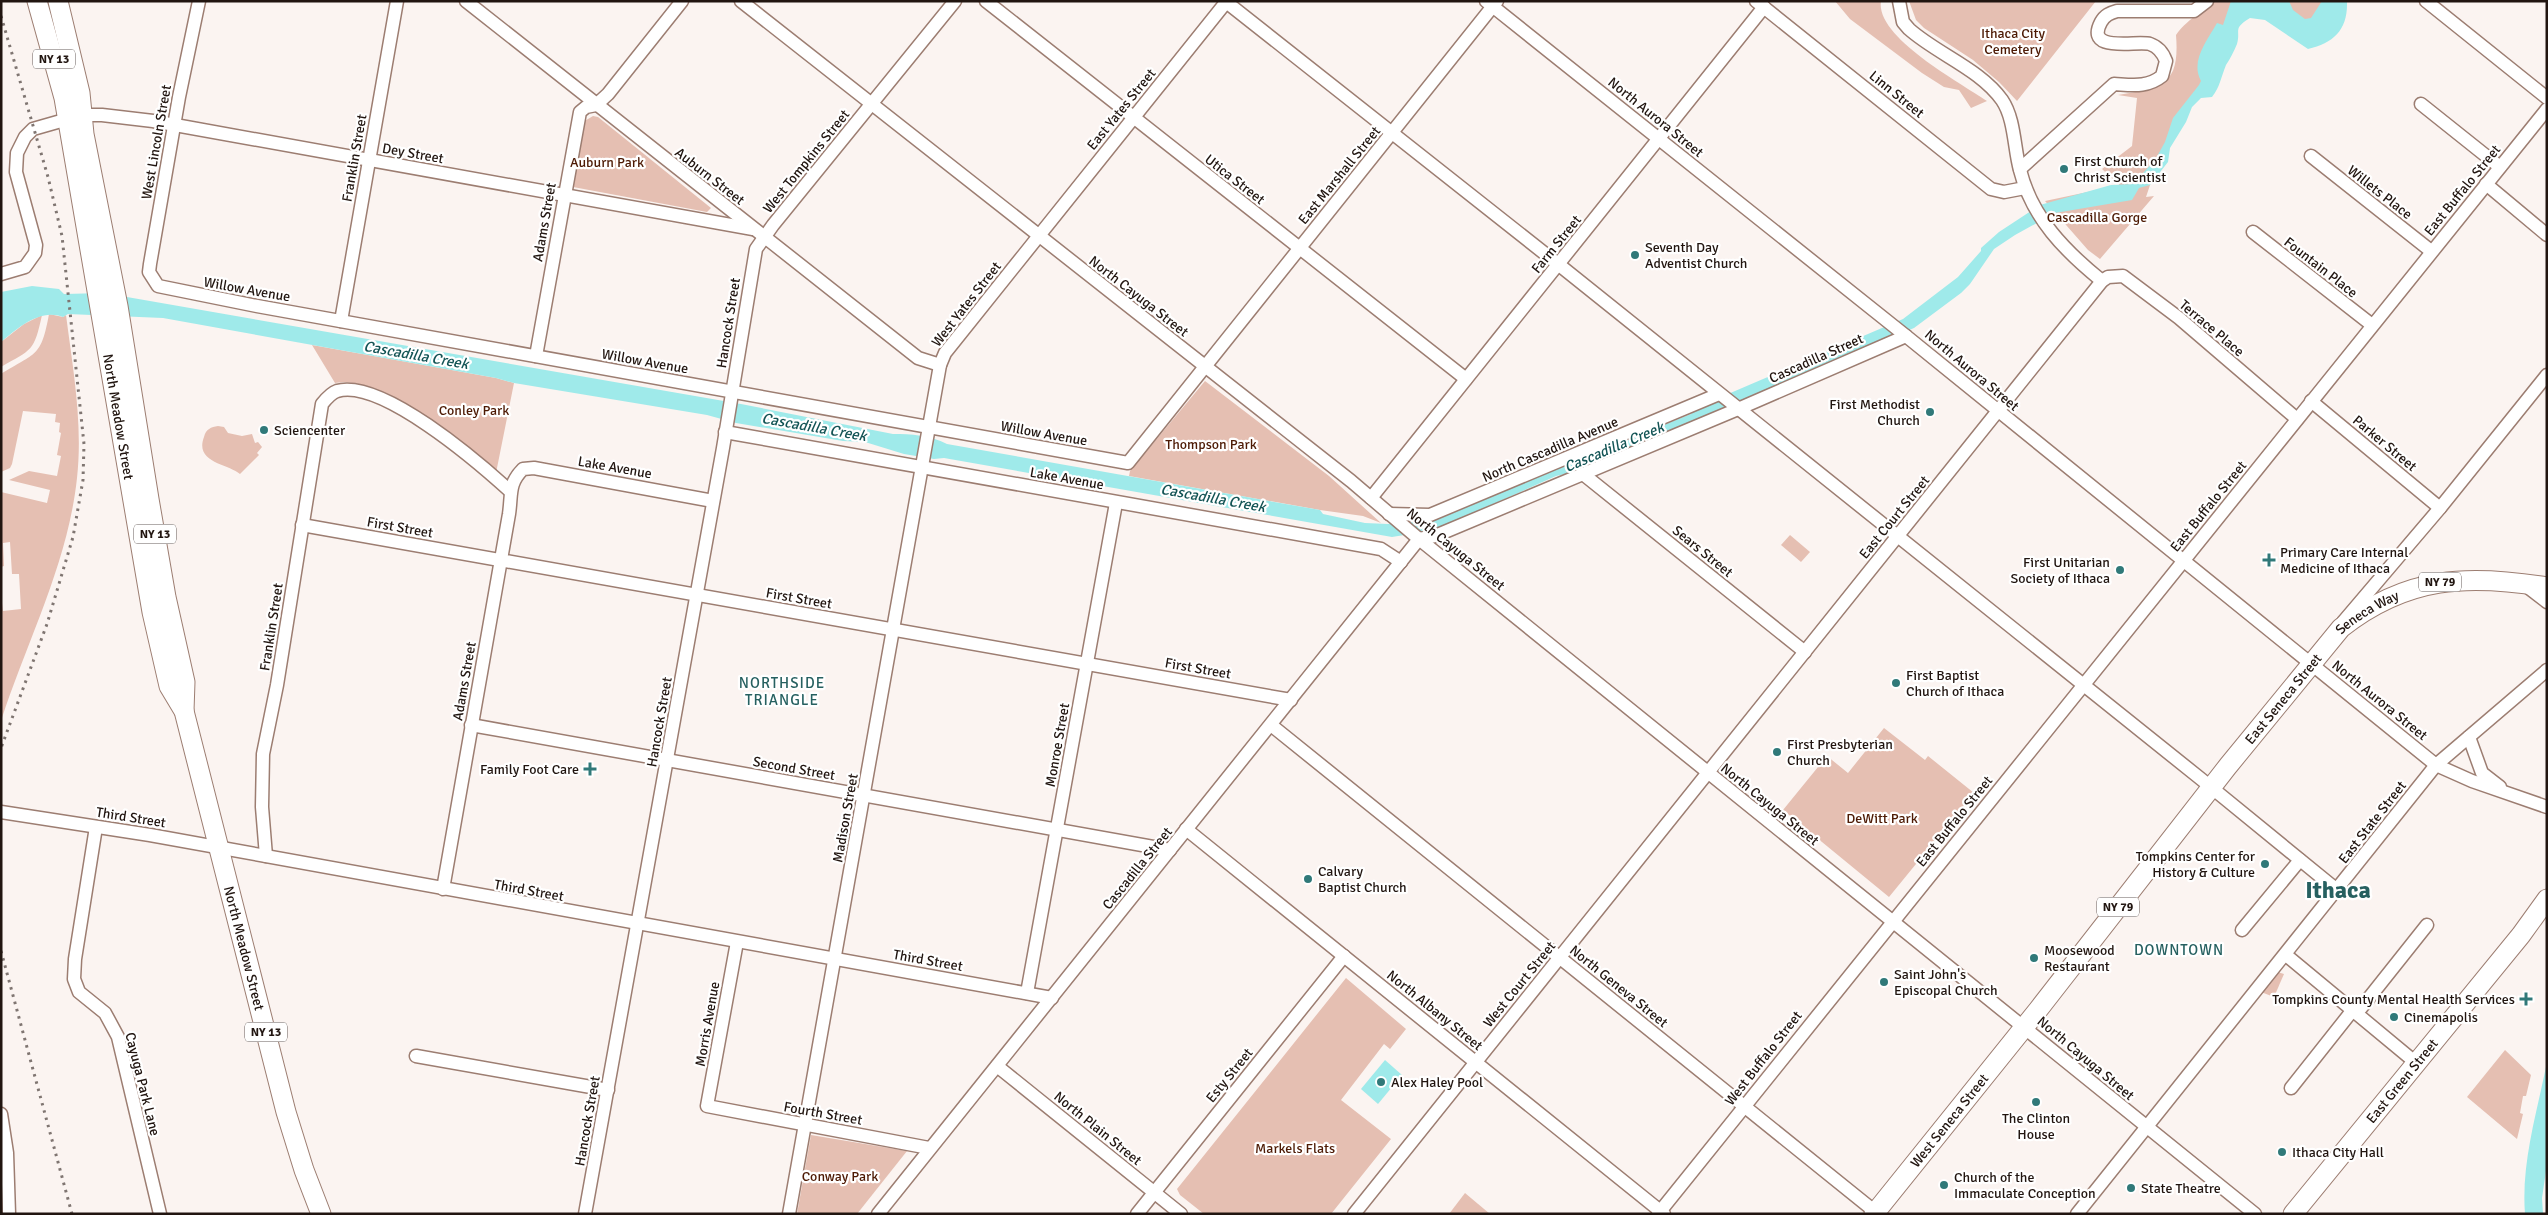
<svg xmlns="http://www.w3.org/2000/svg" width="2548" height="1215" font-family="Signika,sans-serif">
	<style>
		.green { fill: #e5bfb2 }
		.water { fill: #9feaea }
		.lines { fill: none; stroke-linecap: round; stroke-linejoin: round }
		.minor-casing { stroke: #9c7d71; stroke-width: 15 }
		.highway-casing { stroke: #9c7d71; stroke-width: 21 }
		.minor { stroke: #fff; stroke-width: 12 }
		.highway { stroke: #fff; stroke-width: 19 }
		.rail { stroke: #7f7571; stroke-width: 3; stroke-dasharray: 2.5 5; stroke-linecap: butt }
		.poi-dot { fill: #307979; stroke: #fff; stroke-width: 2 }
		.labels { text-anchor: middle; stroke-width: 4.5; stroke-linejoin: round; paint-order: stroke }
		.shield { fill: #fff; stroke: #645b58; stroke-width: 1 }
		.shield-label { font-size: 12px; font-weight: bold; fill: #211510 }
		.park-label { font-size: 14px; fill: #4d1a04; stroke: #fff }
		.street-label { font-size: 14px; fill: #211510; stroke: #fff }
		.poi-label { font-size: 14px; fill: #211510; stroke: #fff; text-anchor: start }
		.water-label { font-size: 15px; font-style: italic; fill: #135455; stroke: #fff }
		.neighbourhood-label { font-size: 15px; letter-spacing: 1px; fill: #266060; stroke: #fff }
		.town-label { font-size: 24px; font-weight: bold; fill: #266060; stroke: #fff }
	</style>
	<rect width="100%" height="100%" fill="#fbf4f1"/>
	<g class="green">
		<path d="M1835 1H1881C1875 37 1961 83 1987 101L1971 108 1959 90 1944 87 1922 73 1850 19Z"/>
		<polygon points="1909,1 2096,1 2017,101 1999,82 1973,60 1924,28 1916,20"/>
		<path d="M2205 1H2336L2331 30 2248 3 2183 117 2156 167 2146 197 2154 196 2100 259 2088 250 2045 201 2097 190 2126 191 2102 169 2132 146 2137 98 2118 95C2163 88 2180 85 2176 35 2187 19 2197 19 2205 1Z"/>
		<polygon points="593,116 598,117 711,208 707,212 573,187 583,122"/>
		<path d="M49 314 63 317 66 315C73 369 83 424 77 478 68 563 27 641 1 721V595L3 611 21 609 19 574H12L10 542 3 543 4 566 1 567V492L47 503 50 490 9 480 29 471 57 476 61 456 57 455 61 433 59 432 60 423 55 422 56 414 23 411 12 464 10 468 1 472V374C36 352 41 358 49 314Z"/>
		<path d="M42 315C34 352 32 349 1 367V342L24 324Z"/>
		<path d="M312 345 496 378 514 383 496 473C458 445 384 375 335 383Z"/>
		<polygon points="1205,381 1329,476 1381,523 1363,516 1320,510 1129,476 1130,471"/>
		<path d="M218 426 224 427 228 433 242 436 252 434 255 443 258 442 262 447 257 453 259 455 240 474C229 464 194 463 204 437 206 429 211 427 218 426Z"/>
		<polygon points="1790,535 1810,552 1801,562 1781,545"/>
		<polygon points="1884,728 1925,760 1928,756 1974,793 1889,897 1783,810 1827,756 1848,773"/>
		<polygon points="2271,970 2284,974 2274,997 2261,992"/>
		<polygon points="1346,978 1406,1029 1390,1049 1384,1044 1341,1100 1391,1139 1331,1214 1204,1214 1180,1195 1177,1189"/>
		<polygon points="2505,1050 2531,1075 2526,1096 2523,1096 2520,1113 2523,1114 2517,1139 2467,1097"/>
		<polygon points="811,1135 907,1151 857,1214 797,1214"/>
		<polygon points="1465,1193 1490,1214 1449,1214"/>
	</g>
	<g class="water">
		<path d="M2231 1H2289L2293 10 2305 19 2311 18 2322 1H2347C2348 30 2334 43 2308 49L2265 20 2250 18C2232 29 2241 30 2237 44 2234 51 2230 59 2226 65 2221 77 2220 87 2212 97L2201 98 2192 107 2186 122 2170 148 2168 162 2150 185 2139 188 2132 200 2055 213 2015 235 1994 249 1970 284 1961 293 1914 328 1574 472 1556 476 1435 530 1392 537 944 458 934 459 904 454 865 442 843 441 736 423 707 415 514 383 496 378 163 318 68 314 63 317C40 308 18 328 1 342V292L32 286 59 289 64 294 104 293 741 404 893 434C911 434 930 435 947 444L1320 510 1323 514 1365 523 1388 524 1430 519 1691 414 1700 406 1903 319 1958 277 1981 251V248L1999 232 2040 205 2111 185 2133 184 2155 160 2165 142 2173 118 2199 85 2201 81C2190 61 2207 41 2217 23L2223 25Z"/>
		<polygon points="1385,1060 1402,1075 1378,1104 1361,1089"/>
		<path d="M2547 1062V1164L2542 1198 2543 1214H2525C2521 1163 2537 1112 2547 1062Z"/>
	</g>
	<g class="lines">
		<g class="minor-casing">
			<g id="minor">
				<polyline points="199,1 179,97 150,264 149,272 158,286 257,306 1128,463 1497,1"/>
				<polyline points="466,1 918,358 940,365"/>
				<polyline points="741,1 1351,481 1419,539 2255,1214"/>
				<polyline points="986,1 1466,379"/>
				<polyline points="1225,1 1558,264 2201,779 2337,890"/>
				<polyline points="1486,1 1906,336 2436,765 2472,781 2547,807"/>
				<polyline points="1756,1 1991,189 2004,192 2025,188"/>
				<path d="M1899 1 1903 22 1909 29C1937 54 1980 69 2002 100 2015 119 2014 149 2020 170 2032 218 2065 251 2102 281"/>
				<polyline points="2426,1 2547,98"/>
				<polyline points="2421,104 2500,167"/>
				<polyline points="2311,156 2431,251"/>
				<path d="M2020 169 2114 84C2132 85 2147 88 2162 76L2166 61C2163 53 2159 47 2150 44 2138 40 2084 54 2101 22 2105 15 2110 13 2117 11H2194L2207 1"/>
				<polyline points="2486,184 2547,235"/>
				<polyline points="2253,232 2372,325"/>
				<polyline points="1,274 25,267 35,253 36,245 16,172 17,153 25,137 33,129 82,115 102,115 153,121 753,229"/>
				<polyline points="341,321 397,1"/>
				<polyline points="536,356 580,112 586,107 596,105 608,94 682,1"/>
				<polyline points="2311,401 2440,508"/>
				<polyline points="725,432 1381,549 1401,562"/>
				<polyline points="1583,474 1805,652"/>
				<polyline points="1371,498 1764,7"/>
				<polyline points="1389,514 1430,515 1719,394"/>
				<polyline points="302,525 1291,700"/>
				<polyline points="1419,539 1435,536 1738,409 1906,336"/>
				<polyline points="2525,585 2547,602"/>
				<polyline points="2343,622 2440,508 2547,375"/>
				<polyline points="471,725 1170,850"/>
				<polyline points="1271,725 1878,1214"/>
				<polyline points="2469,737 2482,773 2500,787"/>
				<polyline points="1,812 150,835 1052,998"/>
				<polyline points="96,827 75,959 74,979 79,992 105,1013 118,1037 160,1214"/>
				<polyline points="1186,829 1664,1214"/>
				<path d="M266 856 262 807 263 754 277 685 322 404C326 399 331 393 337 391 381 378 478 462 510 491"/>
				<path d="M443 889 509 514C512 494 508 484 523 469L534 468 713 501"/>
				<polyline points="2242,930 2300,860"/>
				<polyline points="737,942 707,1106 929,1148"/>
				<polyline points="2286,955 2415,1062"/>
				<polyline points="1027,993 1116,503"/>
				<polyline points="416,1056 608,1090"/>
				<polyline points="997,1066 1181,1214"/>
				<polyline points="2291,1088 2352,1011 2361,1008 2427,925"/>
				<polyline points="1,1114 7,1153 9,1214"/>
				<polyline points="585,1214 723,448 756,249 773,225 955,1"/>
				<polyline points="789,1214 940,365 945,353 1227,1"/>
				<polyline points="878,1214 1419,539"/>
				<polyline points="1137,1214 1344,956"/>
				<polyline points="1354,1214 2102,281 2108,277 2123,276 2179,318 2297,419"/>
				<polyline points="1658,1214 2547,109"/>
				<polyline points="2077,1214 2436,765 2547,670"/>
			</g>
		</g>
		<g class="highway-casing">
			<g id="highway">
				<path id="s1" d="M37 1 64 98 152 612 169 686 184 711 286 1112 304 1170 321 1214"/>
				<polyline points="58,1 80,93 84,134 118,306 149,499 166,597 185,682 184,711"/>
				<path id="s2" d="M1874 1214 2038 1010 2228 766 2341 628C2407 576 2468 574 2547 587"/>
				<path id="s3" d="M2293 1214 2521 935 2547 899"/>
			</g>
		</g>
		<use href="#minor" class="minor"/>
		<use href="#highway" class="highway"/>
		<g class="rail">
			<polyline points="1,16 48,177 62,236 84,444 83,480 73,537 47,624 1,748"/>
			<polyline points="1,951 72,1214"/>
		</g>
	</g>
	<g class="poi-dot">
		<circle cx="2064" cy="169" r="5"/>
		<circle cx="1635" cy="255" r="5"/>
		<circle cx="1930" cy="412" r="5"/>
		<circle cx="264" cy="430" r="5"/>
		<path d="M2266.5 552.5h5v5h5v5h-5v5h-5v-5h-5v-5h5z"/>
		<circle cx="2120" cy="570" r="5"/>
		<circle cx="1896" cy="683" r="5"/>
		<circle cx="1777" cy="752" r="5"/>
		<path d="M587.5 761.5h5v5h5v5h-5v5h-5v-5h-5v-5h5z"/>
		<circle cx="2265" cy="864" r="5"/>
		<circle cx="1308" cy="879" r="5"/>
		<circle cx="2034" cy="958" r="5"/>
		<circle cx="1884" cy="982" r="5"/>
		<path d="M2523.5 991.5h5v5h5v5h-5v5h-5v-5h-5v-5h5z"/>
		<circle cx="2394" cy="1017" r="5"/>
		<circle cx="1381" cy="1082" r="5"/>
		<circle cx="2036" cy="1102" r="5"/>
		<circle cx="2282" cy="1152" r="5"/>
		<circle cx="1944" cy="1185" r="5"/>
		<circle cx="2131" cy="1188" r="5"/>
	</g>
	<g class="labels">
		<g class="shield">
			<rect x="33" y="49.5" width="42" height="19" rx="4"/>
			<rect x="134" y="524.5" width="42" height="19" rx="4"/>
			<rect x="2419" y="572.5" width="42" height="19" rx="4"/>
			<rect x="2097" y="897.5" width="42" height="19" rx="4"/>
			<rect x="245" y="1022.5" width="42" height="19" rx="4"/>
		</g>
		<g class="shield-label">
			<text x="54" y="63">NY 13</text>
			<text x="155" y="538">NY 13</text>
			<text x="2440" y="586">NY 79</text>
			<text x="2118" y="911">NY 79</text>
			<text x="266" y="1036">NY 13</text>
		</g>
		<g class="park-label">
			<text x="2013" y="38">Ithaca City<tspan x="2013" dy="16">Cemetery</tspan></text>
			<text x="607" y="167">Auburn Park</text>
			<text x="2097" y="222">Cascadilla Gorge</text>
			<text x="474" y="415">Conley Park</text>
			<text x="1211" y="449">Thompson Park</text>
			<text x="1882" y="823">DeWitt Park</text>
			<text x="1295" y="1153">Markels Flats</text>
			<text x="840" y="1181">Conway Park</text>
		</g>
		<g class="street-label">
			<text transform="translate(1897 94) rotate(39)" y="5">Linn Street</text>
			<text transform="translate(1121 109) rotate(-51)" y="5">East Yates Street</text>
			<text transform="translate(1656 117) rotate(39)" y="5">North Aurora Street</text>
			<text transform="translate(156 142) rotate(-80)" y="5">West Lincoln Street</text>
			<text transform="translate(413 153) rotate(10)" y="5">Dey Street</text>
			<text transform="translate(354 158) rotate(-80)" y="5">Franklin Street</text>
			<text transform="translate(806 161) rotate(-51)" y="5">West Tompkins Street</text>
			<text transform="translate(1339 175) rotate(-51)" y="5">East Marshall Street</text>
			<text transform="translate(710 176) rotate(38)" y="5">Auburn Street</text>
			<text transform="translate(1235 179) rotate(38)" y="5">Utica Street</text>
			<text transform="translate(2462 190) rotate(-51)" y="5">East Buffalo Street</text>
			<text transform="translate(2380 192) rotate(38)" y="5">Willets Place</text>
			<text transform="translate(544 222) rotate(-80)" y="5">Adams Street</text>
			<text transform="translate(1556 244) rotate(-51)" y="5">Farm Street</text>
			<text transform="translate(2321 267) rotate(38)" y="5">Fountain Place</text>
			<text transform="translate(247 289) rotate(10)" y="5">Willow Avenue</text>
			<text transform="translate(1139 296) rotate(38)" y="5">North Cayuga Street</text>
			<text transform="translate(966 304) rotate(-52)" y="5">West Yates Street</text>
			<text transform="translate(728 323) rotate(-81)" y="5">Hancock Street</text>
			<text transform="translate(2212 328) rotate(40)" y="5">Terrace Place</text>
			<text transform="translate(1816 358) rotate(-24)" y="5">Cascadilla Street</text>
			<text transform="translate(645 361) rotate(10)" y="5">Willow Avenue</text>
			<text transform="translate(1972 370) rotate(40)" y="5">North Aurora Street</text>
			<text dy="5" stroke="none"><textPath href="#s1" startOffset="424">North Meadow Street</textPath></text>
			<text transform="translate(1044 433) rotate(10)" y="5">Willow Avenue</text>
			<text transform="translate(2385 443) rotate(40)" y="5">Parker Street</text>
			<text transform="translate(1550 449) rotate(-23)" y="5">North Cascadilla Avenue</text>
			<text transform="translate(615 467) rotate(10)" y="5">Lake Avenue</text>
			<text transform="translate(1067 478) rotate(10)" y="5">Lake Avenue</text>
			<text transform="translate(2208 506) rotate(-51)" y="5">East Buffalo Street</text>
			<text transform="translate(1894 517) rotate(-51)" y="5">East Court Street</text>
			<text transform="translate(400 527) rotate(10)" y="5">First Street</text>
			<text transform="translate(1456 549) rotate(39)" y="5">North Cayuga Street</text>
			<text transform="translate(1703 551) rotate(39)" y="5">Sears Street</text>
			<text transform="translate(799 598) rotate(10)" y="5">First Street</text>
			<text dy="5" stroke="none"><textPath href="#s2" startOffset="780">Seneca Way</textPath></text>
			<text transform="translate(271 627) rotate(-81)" y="5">Franklin Street</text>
			<text transform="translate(1198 668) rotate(10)" y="5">First Street</text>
			<text transform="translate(464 681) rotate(-80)" y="5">Adams Street</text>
			<text dy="5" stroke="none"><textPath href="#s2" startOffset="658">East Seneca Street</textPath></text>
			<text transform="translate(2380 700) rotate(39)" y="5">North Aurora Street</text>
			<text transform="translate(659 722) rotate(-80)" y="5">Hancock Street</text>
			<text transform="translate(1057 745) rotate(-80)" y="5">Monroe Street</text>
			<text transform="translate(794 768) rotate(10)" y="5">Second Street</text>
			<text transform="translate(1770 804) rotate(39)" y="5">North Cayuga Street</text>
			<text transform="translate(131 817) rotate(9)" y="5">Third Street</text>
			<text transform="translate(845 818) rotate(-80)" y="5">Madison Street</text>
			<text transform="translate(1954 821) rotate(-51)" y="5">East Buffalo Street</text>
			<text transform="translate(2372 822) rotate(-52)" y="5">East State Street</text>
			<text transform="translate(1137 868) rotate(-51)" y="5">Cascadilla Street</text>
			<text transform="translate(529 890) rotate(10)" y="5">Third Street</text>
			<text dy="5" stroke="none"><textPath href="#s1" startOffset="972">North Meadow Street</textPath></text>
			<text transform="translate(928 960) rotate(10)" y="5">Third Street</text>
			<text transform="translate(1519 984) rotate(-51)" y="5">West Court Street</text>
			<text transform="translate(1619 986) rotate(39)" y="5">North Geneva Street</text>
			<text transform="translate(1435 1010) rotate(39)" y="5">North Albany Street</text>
			<text transform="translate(707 1024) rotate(-80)" y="5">Morris Avenue</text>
			<text transform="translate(1763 1058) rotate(-52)" y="5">West Buffalo Street</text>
			<text transform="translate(2086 1058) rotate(40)" y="5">North Cayuga Street</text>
			<text transform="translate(1229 1075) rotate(-51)" y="5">Esty Street</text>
			<text dy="5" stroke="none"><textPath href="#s3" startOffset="172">East Green Street</textPath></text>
			<text transform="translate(143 1084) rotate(76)" y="5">Cayuga Park Lane</text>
			<text transform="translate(823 1113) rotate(10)" y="5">Fourth Street</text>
			<text dy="5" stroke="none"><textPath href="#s2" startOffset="120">West Seneca Street</textPath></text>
			<text transform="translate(587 1121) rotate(-80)" y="5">Hancock Street</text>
			<text transform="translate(1098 1128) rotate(39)" y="5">North Plain Street</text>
		</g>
		<g class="poi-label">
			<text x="2074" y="166">First Church of<tspan x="2074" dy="16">Christ Scientist</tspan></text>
			<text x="1645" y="252">Seventh Day<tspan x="1645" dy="16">Adventist Church</tspan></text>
			<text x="1920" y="409" text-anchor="end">First Methodist<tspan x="1920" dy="16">Church</tspan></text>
			<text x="274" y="435">Sciencenter</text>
			<text x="2280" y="557">Primary Care Internal<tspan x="2280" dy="16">Medicine of Ithaca</tspan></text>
			<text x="2110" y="567" text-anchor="end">First Unitarian<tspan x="2110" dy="16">Society of Ithaca</tspan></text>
			<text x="1906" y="680">First Baptist<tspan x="1906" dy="16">Church of Ithaca</tspan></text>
			<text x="1787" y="749">First Presbyterian<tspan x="1787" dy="16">Church</tspan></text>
			<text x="579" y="774" text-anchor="end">Family Foot Care</text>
			<text x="2255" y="861" text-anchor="end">Tompkins Center for<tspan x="2255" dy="16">History &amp; Culture</tspan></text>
			<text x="1318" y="876">Calvary<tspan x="1318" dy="16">Baptist Church</tspan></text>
			<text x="2044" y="955">Moosewood<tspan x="2044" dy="16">Restaurant</tspan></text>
			<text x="1894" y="979">Saint John's<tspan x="1894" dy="16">Episcopal Church</tspan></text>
			<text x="2515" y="1004" text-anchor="end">Tompkins County Mental Health Services</text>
			<text x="2404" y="1022">Cinemapolis</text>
			<text x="1391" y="1087">Alex Haley Pool</text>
			<text x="2036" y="1123" text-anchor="middle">The Clinton<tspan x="2036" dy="16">House</tspan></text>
			<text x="2292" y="1157">Ithaca City Hall</text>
			<text x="1954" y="1182">Church of the<tspan x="1954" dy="16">Immaculate Conception</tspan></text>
			<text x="2141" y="1193">State Theatre</text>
		</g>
		<g class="water-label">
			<text transform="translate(416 355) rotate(10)" y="5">Cascadilla Creek</text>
			<text transform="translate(814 427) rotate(10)" y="5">Cascadilla Creek</text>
			<text transform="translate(1614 447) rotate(-23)" y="5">Cascadilla Creek</text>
			<text transform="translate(1213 498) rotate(10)" y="5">Cascadilla Creek</text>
		</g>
		<g class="neighbourhood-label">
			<text x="782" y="688">NORTHSIDE<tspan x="782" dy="17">TRIANGLE</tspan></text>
			<text x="2179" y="955">DOWNTOWN</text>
		</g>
		<g class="town-label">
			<text x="2338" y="898">Ithaca</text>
		</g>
	</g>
	<rect width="2548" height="1215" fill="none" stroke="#211510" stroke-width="5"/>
</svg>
